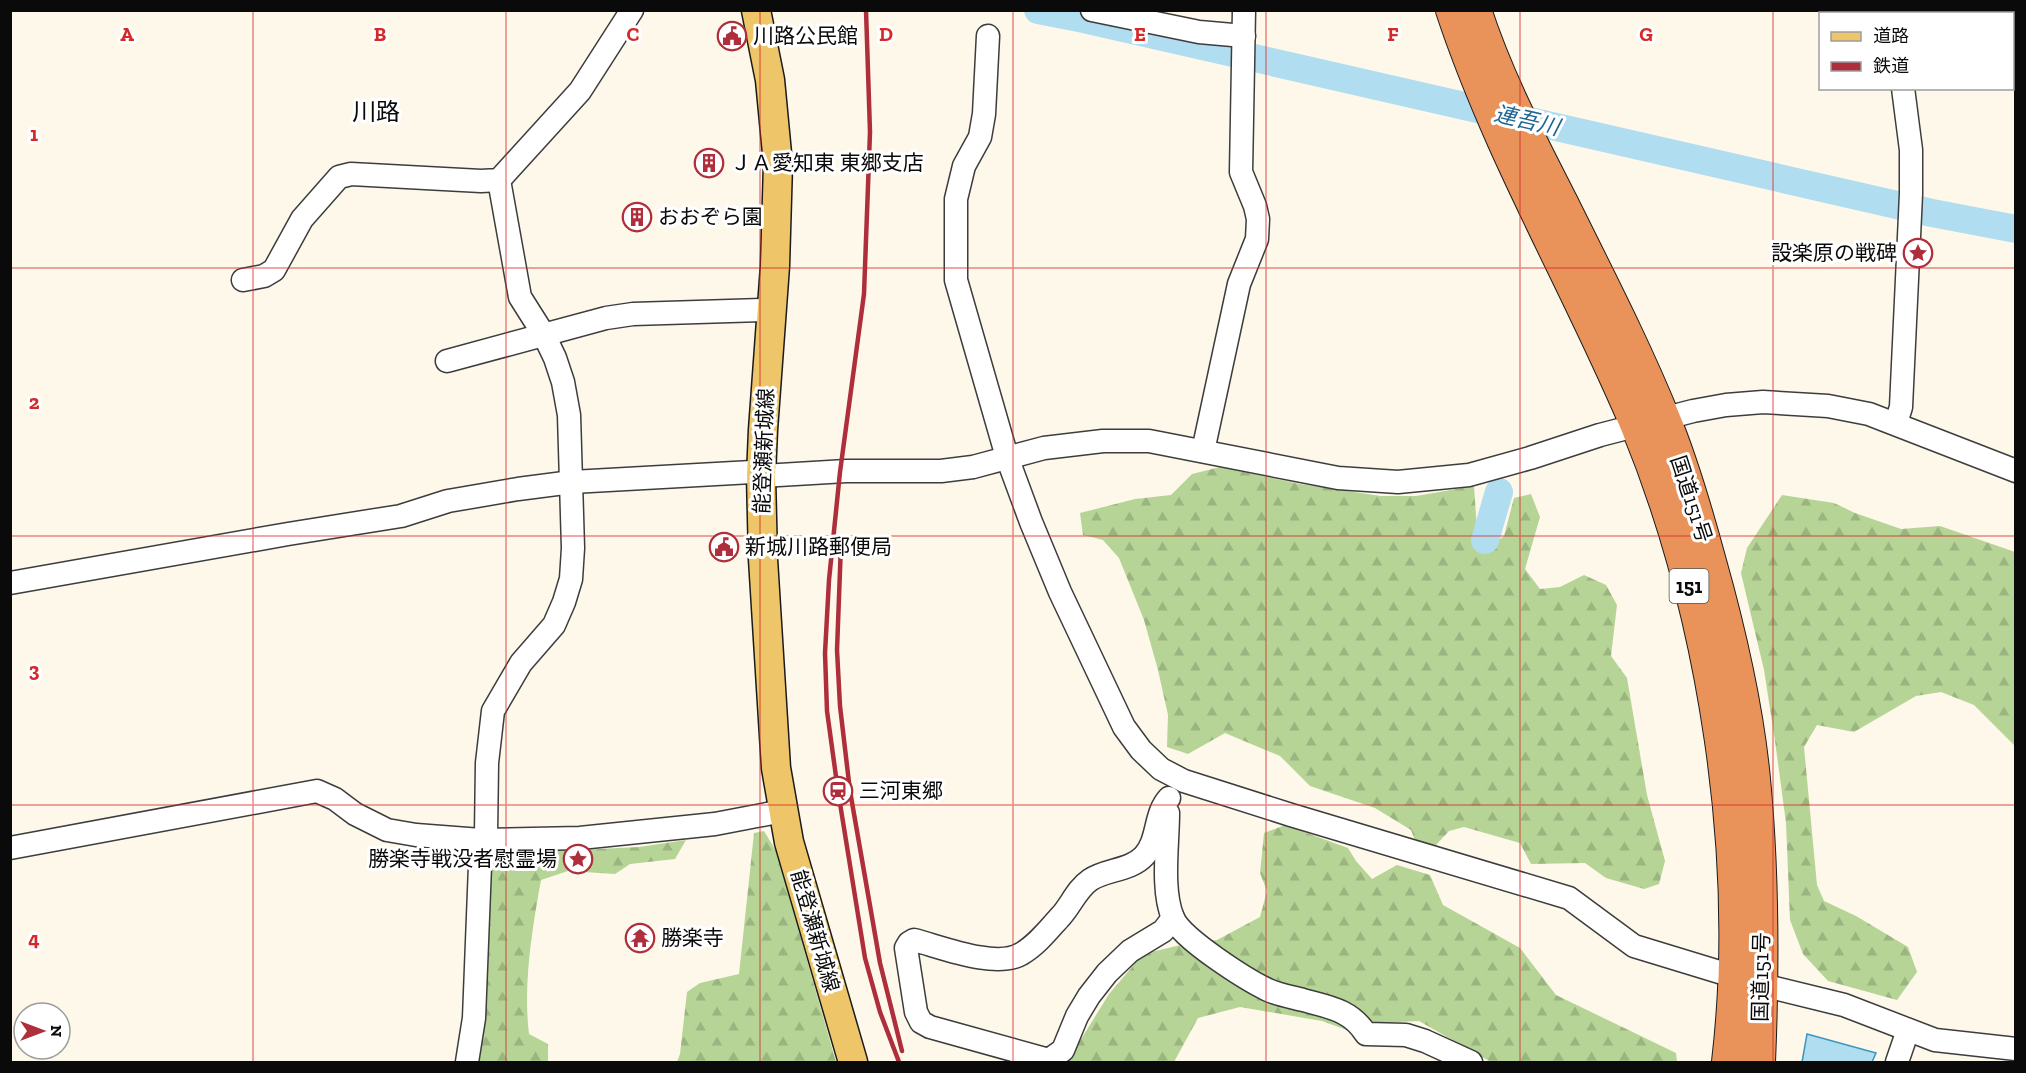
<svg xmlns="http://www.w3.org/2000/svg" width="2026" height="1073" font-family="'Zilla Slab','Noto Sans JP',serif">
	<style>
		.forest { fill: url(#forest-firs) }
		.water { fill: #b1ddf1; stroke: #3e95c2; stroke-width: 1.5 }
		.lines { fill: none; stroke-linecap: round; stroke-linejoin: round }
		.river { stroke: #b1ddf1; stroke-width: 28 }
		.minor-casing { stroke: #3d3d3d; stroke-width: 25 }
		.major-casing { stroke: #1b1b1b; stroke-width: 31 }
		.highway-casing { stroke: #1b1b1b; stroke-width: 34 }
		.minor { stroke: #fff; stroke-width: 22 }
		.major { stroke: #eec568; stroke-width: 28 }
		.highway { stroke: #e9935b; stroke-width: 32 }
		.rail { stroke: #ae2e3c; stroke-width: 4.5 }
		.grid { fill: none; stroke: #d62828; stroke-width: 1.5; stroke-opacity: 0.55 }
		.labels { text-anchor: middle; stroke-width: 6; stroke-linejoin: round; paint-order: stroke }
		.shield { fill: #fff; stroke: #545454; stroke-width: 1.5 }
		.shield-label { font-size: 20px; font-weight: bold; fill: #0a0a0a }
		.poi-label { font-size: 21px; fill: #0a0a0a; stroke: #fff; text-anchor: start }
		.street-label { font-size: 21px; fill: #0a0a0a; stroke: #fff }
		.water-label { font-size: 22px; font-style: italic; fill: #1e6691; stroke: #fff }
		.quarter-label { font-size: 24px; fill: #0a0a0a; stroke: #fff }
		.grid-label { font-size: 20px; text-anchor: middle; font-weight: bold; fill: #d62828; stroke: #fff; stroke-width: 6; stroke-linejoin: round; paint-order: stroke }
	</style>
	<defs>
		<pattern id="forest-firs" width="22" height="20" patternUnits="userSpaceOnUse" patternTransform="scale(1.5)"><rect width="22" height="20" fill="#b6d496"/><path d="M5 1l3.5 6h-7zM16 11l3.5 6h-7z" fill="#9bb580"/></pattern>
	</defs>
	<rect width="100%" height="100%" fill="#fdf8e9"/>
	<g class="forest">
		<polygon points="1220,467 1300,484 1381,496 1416,496 1474,486 1477,530 1488,548 1504,536 1514,498 1531,494 1540,517 1525,569 1540,589 1560,587 1584,575 1606,585 1617,605 1611,656 1627,678 1647,795 1665,861 1659,884 1644,889 1606,878 1585,863 1531,864 1520,843 1464,827 1449,831 1436,845 1416,843 1411,830 1375,808 1310,786 1280,756 1225,733 1188,754 1167,747 1168,715 1158,670 1144,620 1119,558 1103,540 1083,535 1080,513 1135,499 1171,495 1192,474"/>
		<polygon points="1782,495 1834,503 1855,513 1901,529 1940,526 2015,552 2015,746 1974,705 1941,692 1916,696 1854,732 1817,725 1804,747 1817,885 1824,901 1856,916 1908,947 1917,972 1897,1000 1828,981 1803,954 1790,920 1786,823 1775,741 1764,670 1741,573 1747,548"/>
		<polygon points="1285,825 1348,848 1356,861 1372,879 1397,865 1430,875 1443,905 1520,948 1556,995 1676,1053 1677,1062 1491,1062 1419,1021 1379,1023 1355,1033 1322,1021 1240,1007 1198,1018 1174,1062 1067,1062 1109,994 1143,954 1189,943 1217,940 1260,917 1267,891 1260,873 1264,833"/>
		<polygon points="764,831 776,851 836,1062 677,1062 680,1054 687,992 700,983 739,974 754,833"/>
		<path d="M686 840 675 859 630 864 615 874 568 871 541 880C532 929 523 985 529 1034L548 1044V1062H473L492 861 497 854 639 847Z"/>
	</g>
	<polygon class="water" points="1807,1034 1876,1053 1872,1062 1802,1062"/>
	<g class="lines">
		<g class="river">
			<polyline points="1038,10 1084,19 1932,213 2016,229"/>
			<polyline points="1485,540 1499,492"/>
		</g>
		<g class="minor-casing">
			<g id="minor">
				<polyline points="1092,10 1199,32 1244,36"/>
				<polyline points="1864,10 1869,14"/>
				<polyline points="988,36 984,114 980,137 964,166 956,199 956,280 1007,457 1031,522 1060,592 1124,727 1141,750 1161,769 1184,781 1291,815 1569,898 1634,946 1762,985 1844,1005 1935,1040 2016,1049"/>
				<polyline points="2012,65 2016,65"/>
				<polyline points="243,280 264,276 274,270 302,219 339,177 351,174 481,181 499,180 580,91 632,10"/>
				<polyline points="447,361 606,318 633,314 762,310 772,311"/>
				<polyline points="1896,423 1901,407 1911,194 1911,150 1903,88"/>
				<polyline points="1203,451 1239,284 1257,239 1258,219 1255,206 1241,172 1244,10"/>
				<polyline points="10,583 288,534 401,516 448,501 518,489 572,482 752,472 761,476 846,471 941,471 973,467 1044,448 1103,441 1149,441 1338,478 1398,482 1469,475 1530,458 1600,435 1693,411 1726,405 1763,402 1828,406 1869,414 2016,471"/>
				<path d="M1169 798C1154 814 1159 840 1144 856 1130 871 1106 869 1090 880 1077 889 1071 905 1061 916 1049 929 1037 945 1021 954 996 969 941 947 914 940L909 943 906 948 916 1012 921 1022 930 1027 1049 1060 1063 1050 1077 1016 1089 996 1107 973 1130 951 1163 931 1173 918"/>
				<path d="M1168 813C1168 844 1161 890 1173 918 1182 939 1247 980 1268 990 1279 995 1292 997 1303 1000 1329 1007 1351 1010 1366 1034L1406 1035 1425 1041 1471 1062"/>
				<polyline points="10,848 317,791 335,799 355,814 387,830 416,835 481,840 580,838 715,824 783,811"/>
				<polyline points="467,1062 474,1018 481,840 486,834 487,763 493,711 521,663 554,625 564,602 571,579 573,548 569,415 563,382 555,358 544,335 520,297 499,180"/>
				<polyline points="1897,1062 1908,1030"/>
			</g>
		</g>
		<g class="major-casing">
			<polyline id="major" points="756,10 770,80 778,164 775,266 763,430 761,476 763,559 776,768 789,842 853,1062"/>
		</g>
		<g class="highway-casing">
			<g id="highway">
				<path d="M1452 10C1500 155 1578 286 1637 426 1715 616 1752 859 1728 1062"/>
				<path d="M1475 10C1497 78 1530 140 1562 203 1597 274 1634 345 1664 419 1683 465 1697 514 1710 562 1730 633 1747 706 1754 779 1763 874 1763 968 1759 1062"/>
			</g>
		</g>
		<use href="#minor" class="minor"/>
		<use href="#major" class="major"/>
		<use href="#highway" class="highway"/>
		<g class="rail">
			<polyline points="866,10 870,132 864,294 840,472 829,580 825,653 827,711 838,791 865,958 880,1012 899,1062"/>
			<polyline points="841,544 837,650 840,706 850,791 880,963 902,1051"/>
		</g>
	</g>
	<path class="grid" d="M253 10V1062M506 10V1062M760 10V1062M1013 10V1062M1266 10V1062M1520 10V1062M1773 10V1062M10 268H2016M10 536H2016M10 805H2016"/>
	<defs>
		<g id="civic-ring" transform="scale(1.5)"><circle r="9.5" fill="#fff" stroke="#ae2e3c" stroke-width="1.5"/><path d="M-.6-6.5H3V-4.5H.6V-3L4-1V1h2V6H-6V1h2V-1L-.6-3ZM-1.2 2.5V6h2.4V2.5Z" fill="#ae2e3c"/></g>
		<g id="building-ring" transform="scale(1.5)"><circle r="9.5" fill="#fff" stroke="#ae2e3c" stroke-width="1.5"/><path d="M-4-6H4V6H1V3H-1V6H-4ZM-2.5-4.3h1.7v1.8h-1.7ZM.8-4.3h1.7v1.8H.8ZM-2.5-1h1.7V.8h-1.7ZM.8-1h1.7V.8H.8Z" fill="#ae2e3c"/></g>
		<g id="sight-ring" transform="scale(1.5)"><circle r="9.5" fill="#fff" stroke="#ae2e3c" stroke-width="1.5"/><path d="M0-6L1.8-2.2L6-1.7L2.9 1.2L3.7 5.4L0 3.3L-3.7 5.4L-2.9 1.2L-6-1.7L-1.8-2.2Z" fill="#ae2e3c"/></g>
		<g id="station-ring" transform="scale(1.5)"><circle r="9.5" fill="#fff" stroke="#ae2e3c" stroke-width="1.5"/><path d="M-3-6H3Q5-6 5-4V2Q5 4 3 4L4.5 6H3L1.5 4h-3L-3 6H-4.5L-3 4Q-5 4-5 2V-4Q-5-6-3-6ZM-3.5-4v3h7v-3ZM-3.5 1v1.5H-2V1ZM2 1v1.5H3.5V1Z" fill="#ae2e3c"/></g>
		<g id="temple-ring" transform="scale(1.5)"><circle r="9.5" fill="#fff" stroke="#ae2e3c" stroke-width="1.5"/><path d="M0-6L5-2H3V0L6.5 2.5H4V6H1.5V3h-3V6H-4V2.5H-6.5L-3 0V-2H-5Z" fill="#ae2e3c"/></g>
	</defs>
	<g fill-rule="evenodd">
		<use href="#civic-ring" x="732" y="36"/>
		<use href="#building-ring" x="709" y="163"/>
		<use href="#building-ring" x="637" y="217"/>
		<use href="#sight-ring" x="1918" y="253"/>
		<use href="#civic-ring" x="724" y="547"/>
		<use href="#station-ring" x="838" y="791"/>
		<use href="#sight-ring" x="578" y="859"/>
		<use href="#temple-ring" x="640" y="938"/>
	</g>
	<g class="labels">
		<rect class="shield" x="1669.5" y="569" width="39" height="34" rx="4.5"/>
		<g class="shield-label">
			<text x="1689" y="593">151</text>
		</g>
		<g class="poi-label">
			<text x="753" y="43">川路公民館</text>
			<text x="730" y="170">ＪＡ愛知東 東郷支店</text>
			<text x="658" y="224">おおぞら園</text>
			<text x="1897" y="260" text-anchor="end">設楽原の戦碑</text>
			<text x="745" y="554">新城川路郵便局</text>
			<text x="859" y="798">三河東郷</text>
			<text x="557" y="866" text-anchor="end">勝楽寺戦没者慰霊場</text>
			<text x="661" y="945">勝楽寺</text>
		</g>
		<g class="street-label">
			<text transform="translate(764 451) rotate(-88)" y="7">能登瀬新城線</text>
			<text transform="translate(1691 499) rotate(72)" y="7">国道151号</text>
			<text transform="translate(815 931) rotate(74)" y="7">能登瀬新城線</text>
			<text transform="translate(1761 977) rotate(-89)" y="7">国道151号</text>
		</g>
		<g class="water-label">
			<text transform="translate(1527 120) rotate(13)" y="8">連吾川</text>
		</g>
		<g class="quarter-label">
			<text x="376" y="120">川路</text>
		</g>
	</g>
	<g class="grid-label">
		<text x="127" y="41">A</text>
		<text x="380" y="41">B</text>
		<text x="633" y="41">C</text>
		<text x="886" y="41">D</text>
		<text x="1140" y="41">E</text>
		<text x="1393" y="41">F</text>
		<text x="1646" y="41">G</text>
		<text x="34" y="141">1</text>
		<text x="34" y="409">2</text>
		<text x="34" y="677">3</text>
		<text x="34" y="946">4</text>
	</g>
	<rect width="2026" height="1073" fill="none" stroke="#0a0a0a" stroke-width="24"/>
	<rect x="1819" y="12" width="195" height="78" fill="#ffffff" stroke="#9d9d9d" stroke-width="1.5"/>
	<rect x="1831" y="32" width="30" height="9" fill="#eec568" stroke="#9d9d9d" stroke-width="1.5"/>
	<text x="1873" y="42" font-size="18" fill="#0a0a0a">道路</text>
	<rect x="1831" y="62" width="30" height="9" fill="#ae2e3c" stroke="#9d9d9d" stroke-width="1.5"/>
	<text x="1873" y="72" font-size="18" fill="#0a0a0a">鉄道</text>
	<g transform="translate(42 1031) rotate(90)"><circle r="28" fill="#ffffff" stroke="#9d9d9d" stroke-width="1.5"/>
	<path d="M0-4.5L10 22L0 15L-10 22Z" fill="#ae2e3c"/>
	<text y="-9" font-size="16" font-weight="bold" text-anchor="middle" fill="#0a0a0a">N</text>
	</g>
</svg>
